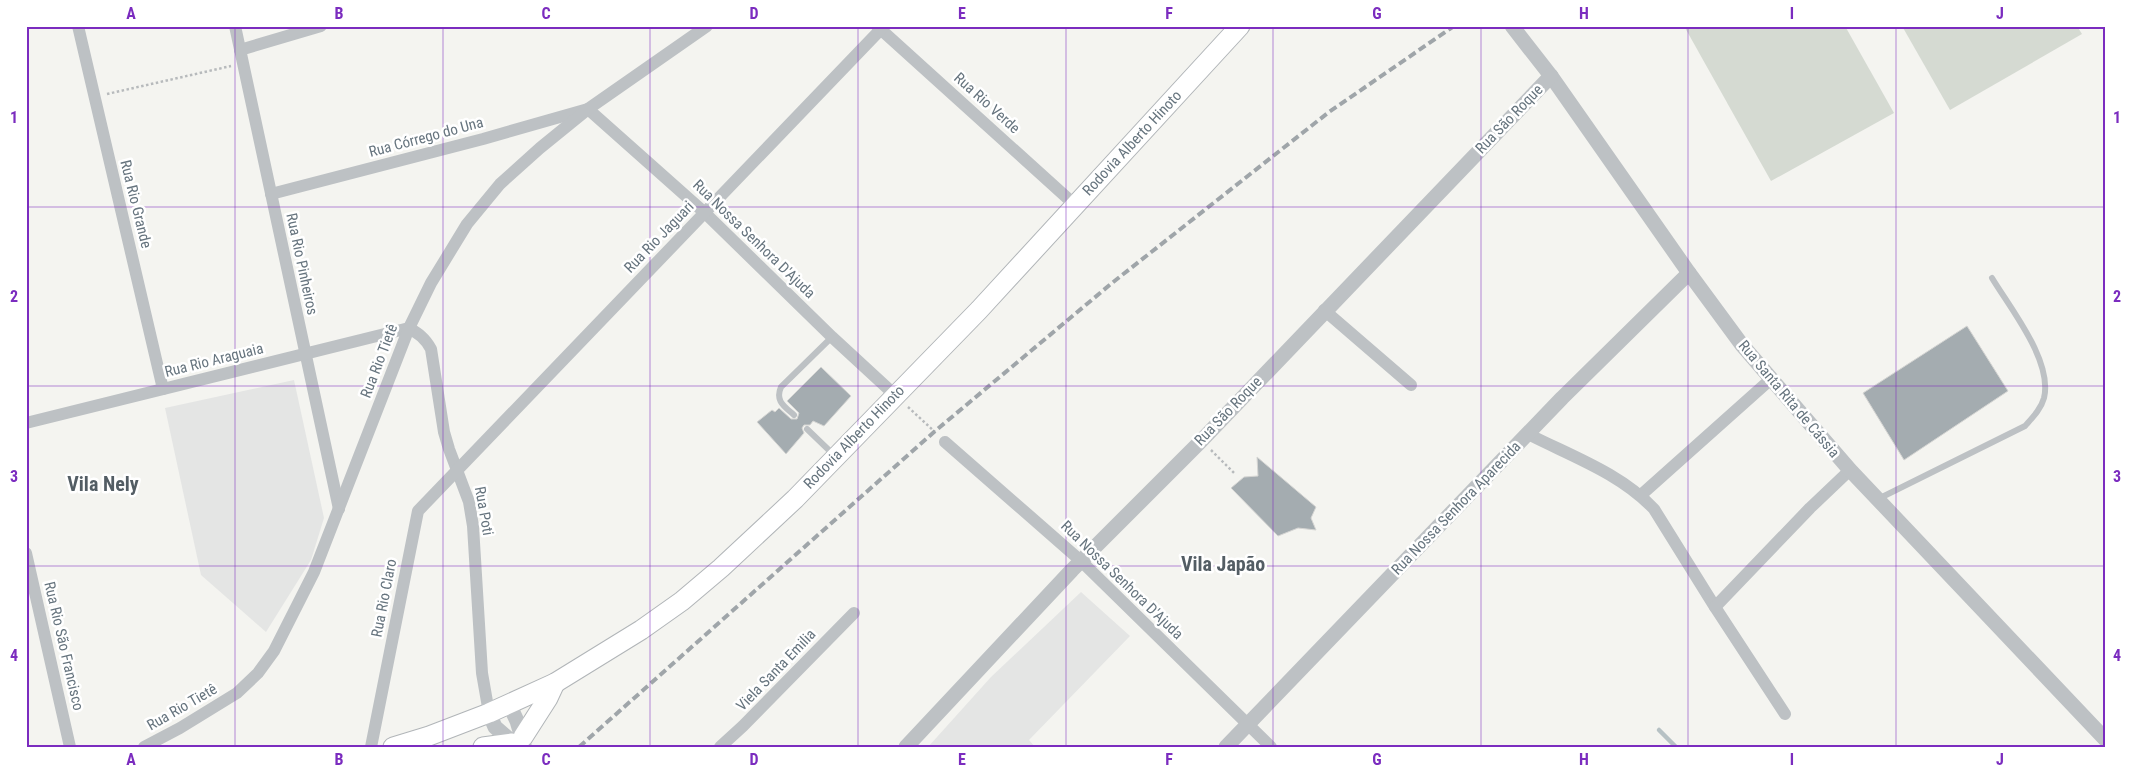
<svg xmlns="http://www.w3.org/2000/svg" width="2131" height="773" font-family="'Roboto Condensed',sans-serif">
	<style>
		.built { fill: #e4e5e4 }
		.green { fill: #d5dad2 }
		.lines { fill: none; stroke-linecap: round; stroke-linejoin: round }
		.stream { stroke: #b6c1c4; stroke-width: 4.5 }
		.building { fill: #a4acb0; stroke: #d5d5d3 }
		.primary-casing { stroke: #b1b5b8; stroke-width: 21 }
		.path { stroke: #b7babc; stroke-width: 2.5; stroke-dasharray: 2.5 2.5; stroke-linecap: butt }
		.service { stroke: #bdc1c4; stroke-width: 6 }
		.minor { stroke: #bdc1c4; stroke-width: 12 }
		.tertiary { stroke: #bdc1c4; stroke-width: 15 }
		.primary { stroke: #fff; stroke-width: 19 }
		.rail { stroke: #9fa5a9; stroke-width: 4; stroke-dasharray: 8 4; stroke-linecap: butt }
		.grid { fill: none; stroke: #7b2cbf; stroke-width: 1; stroke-opacity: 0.55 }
		.labels { text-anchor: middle; stroke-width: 5; stroke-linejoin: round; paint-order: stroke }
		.street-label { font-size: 15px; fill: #66747e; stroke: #fff }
		.district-label { font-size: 20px; font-weight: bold; fill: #535d64; stroke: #fff }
		.neatline { fill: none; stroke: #7b2cbf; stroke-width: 2 }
		.grid-label { font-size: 16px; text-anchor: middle; font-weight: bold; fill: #7b2cbf }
	</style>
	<rect width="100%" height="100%" fill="#f4f4f0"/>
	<g class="built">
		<polygon points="294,380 324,518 311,560 266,632 201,575 165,408"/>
		<polygon points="1081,592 1130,636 1029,740 1035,747 928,747 991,677"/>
	</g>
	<g class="green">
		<polygon points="1684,26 1845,26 1894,113 1771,181"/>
		<polygon points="1902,26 2077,26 2082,34 1950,110"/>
	</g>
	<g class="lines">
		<polyline class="stream" points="1659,730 1676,747"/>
	</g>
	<g class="building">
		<polygon points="1967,326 2008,391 1904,460 1863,393"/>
		<polygon points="821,367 851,396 824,426 813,421 810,425 804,425 802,428 804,433 786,454 757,422 772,410 775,412 779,408 791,419 797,419 799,413 787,401"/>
		<polygon points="1257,457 1316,507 1311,518 1316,530 1298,528 1278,536 1231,488 1244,477 1258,476"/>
	</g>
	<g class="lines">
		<g class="primary-casing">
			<g id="primary">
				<polyline points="523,737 548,698 555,683"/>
				<polyline points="393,747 429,736 489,713 555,683 641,630 682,601 721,568 795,499 979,310 1240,26"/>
				<polyline points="483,747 512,743"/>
			</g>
		</g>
		<g class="path">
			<polyline points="107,94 231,66"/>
			<polyline points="908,407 935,432"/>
			<polyline points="1211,450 1235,474"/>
		</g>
		<g class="service">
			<path d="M794 415C784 406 775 401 781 387L832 337"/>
			<polyline points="807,429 835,456"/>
			<path d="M1878 499 2025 426C2033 417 2041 409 2044 398 2053 361 2010 308 1992 278"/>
		</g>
		<g class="minor">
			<polyline points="78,26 163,389"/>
			<polyline points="235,26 339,509"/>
			<polyline points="877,26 1075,205"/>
			<polyline points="240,50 321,26"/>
			<polyline points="271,194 483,139 588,109 705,213 832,337 896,396"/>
			<polyline points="1324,310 1411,385"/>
			<path d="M26 423 409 328C419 334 425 338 431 349L444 432 449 449 469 502 473 526 482 673 489 713"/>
			<path d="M1528 434C1571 456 1620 473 1654 509L1715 607 1785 714"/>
			<polyline points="945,442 1081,561 1271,747"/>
			<polyline points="1641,495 1771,379"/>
			<polyline points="26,553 70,747"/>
			<polyline points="1715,607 1810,508 1850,470"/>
			<polyline points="144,747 180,728 237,693 258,673 274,651 314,572 409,328 431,283 467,224 500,184 540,148 588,109 707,26"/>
			<polyline points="371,747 418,511 884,26"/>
			<polyline points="720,747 743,726 854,613"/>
		</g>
		<g class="tertiary">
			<polyline points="1512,26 1551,76 1689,273 1742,345 1850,470 2105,739"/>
			<polyline points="509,704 517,721 524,745"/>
			<polyline points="489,713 495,727 518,747"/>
			<polyline points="906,747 1072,570 1201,441 1551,76"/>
			<polyline points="1226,747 1562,398 1689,273"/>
		</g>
		<use href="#primary" class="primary"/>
		<polyline class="rail" points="579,747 934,432 1112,283 1329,112 1454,26"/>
	</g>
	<path class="grid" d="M235 26V747M443 26V747M650 26V747M858 26V747M1066 26V747M1273 26V747M1481 26V747M1688 26V747M1896 26V747M26 207H2105M26 386H2105M26 566H2105"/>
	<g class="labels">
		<g class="street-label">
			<text transform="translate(987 103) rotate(42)" y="5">Rua Rio Verde</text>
			<text transform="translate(1509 119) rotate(-46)" y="5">Rua São Roque</text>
			<text transform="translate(426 137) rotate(-15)" y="5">Rua Córrego do Una</text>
			<text transform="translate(1132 143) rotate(-47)" y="5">Rodovia Alberto Hinoto</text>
			<text transform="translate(136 204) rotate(76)" y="5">Rua Rio Grande</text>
			<text transform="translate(659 237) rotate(-46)" y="5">Rua Rio Jaguari</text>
			<text transform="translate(754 239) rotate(44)" y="5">Rua Nossa Senhora D'Ajuda</text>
			<text transform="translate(302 264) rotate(78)" y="5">Rua Rio Pinheiros</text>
			<text transform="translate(214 360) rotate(-14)" y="5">Rua Rio Araguaia</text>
			<text transform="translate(379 361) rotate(-69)" y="5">Rua Rio Tietê</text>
			<text transform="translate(1789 399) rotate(50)" y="5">Rua Santa Rita de Cássia</text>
			<text transform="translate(1228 411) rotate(-46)" y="5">Rua São Roque</text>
			<text transform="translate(854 437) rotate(-46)" y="5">Rodovia Alberto Hinoto</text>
			<text transform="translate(1456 508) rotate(-46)" y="5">Rua Nossa Senhora Aparecida</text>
			<text transform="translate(484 511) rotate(80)" y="5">Rua Poti</text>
			<text transform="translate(1122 580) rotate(44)" y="5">Rua Nossa Senhora D'Ajuda</text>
			<text transform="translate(384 598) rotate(-79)" y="5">Rua Rio Claro</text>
			<text transform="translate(64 646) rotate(77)" y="5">Rua Rio São Francisco</text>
			<text transform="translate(776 670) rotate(-46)" y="5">Viela Santa Emilia</text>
			<text transform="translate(182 707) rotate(-30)" y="5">Rua Rio Tietê</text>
		</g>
		<g class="district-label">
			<text x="103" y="491">Vila Nely</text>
			<text x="1223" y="571">Vila Japão</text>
		</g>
	</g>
	<rect width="2131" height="773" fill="none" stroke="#ffffff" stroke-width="55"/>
	<rect x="28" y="28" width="2076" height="718" class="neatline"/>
	<g class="grid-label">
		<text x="131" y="19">A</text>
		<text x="339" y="19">B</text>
		<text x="546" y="19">C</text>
		<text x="754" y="19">D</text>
		<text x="962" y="19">E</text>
		<text x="1169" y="19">F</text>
		<text x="1377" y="19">G</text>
		<text x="1584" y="19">H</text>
		<text x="1792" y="19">I</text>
		<text x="2000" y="19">J</text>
		<text x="14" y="123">1</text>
		<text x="2117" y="123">1</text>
		<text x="14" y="302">2</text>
		<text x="2117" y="302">2</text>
		<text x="14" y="482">3</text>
		<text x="2117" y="482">3</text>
		<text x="14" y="661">4</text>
		<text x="2117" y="661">4</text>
		<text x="131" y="765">A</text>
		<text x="339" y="765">B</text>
		<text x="546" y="765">C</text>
		<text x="754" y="765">D</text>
		<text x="962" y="765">E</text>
		<text x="1169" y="765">F</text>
		<text x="1377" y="765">G</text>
		<text x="1584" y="765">H</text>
		<text x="1792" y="765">I</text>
		<text x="2000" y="765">J</text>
	</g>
</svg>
